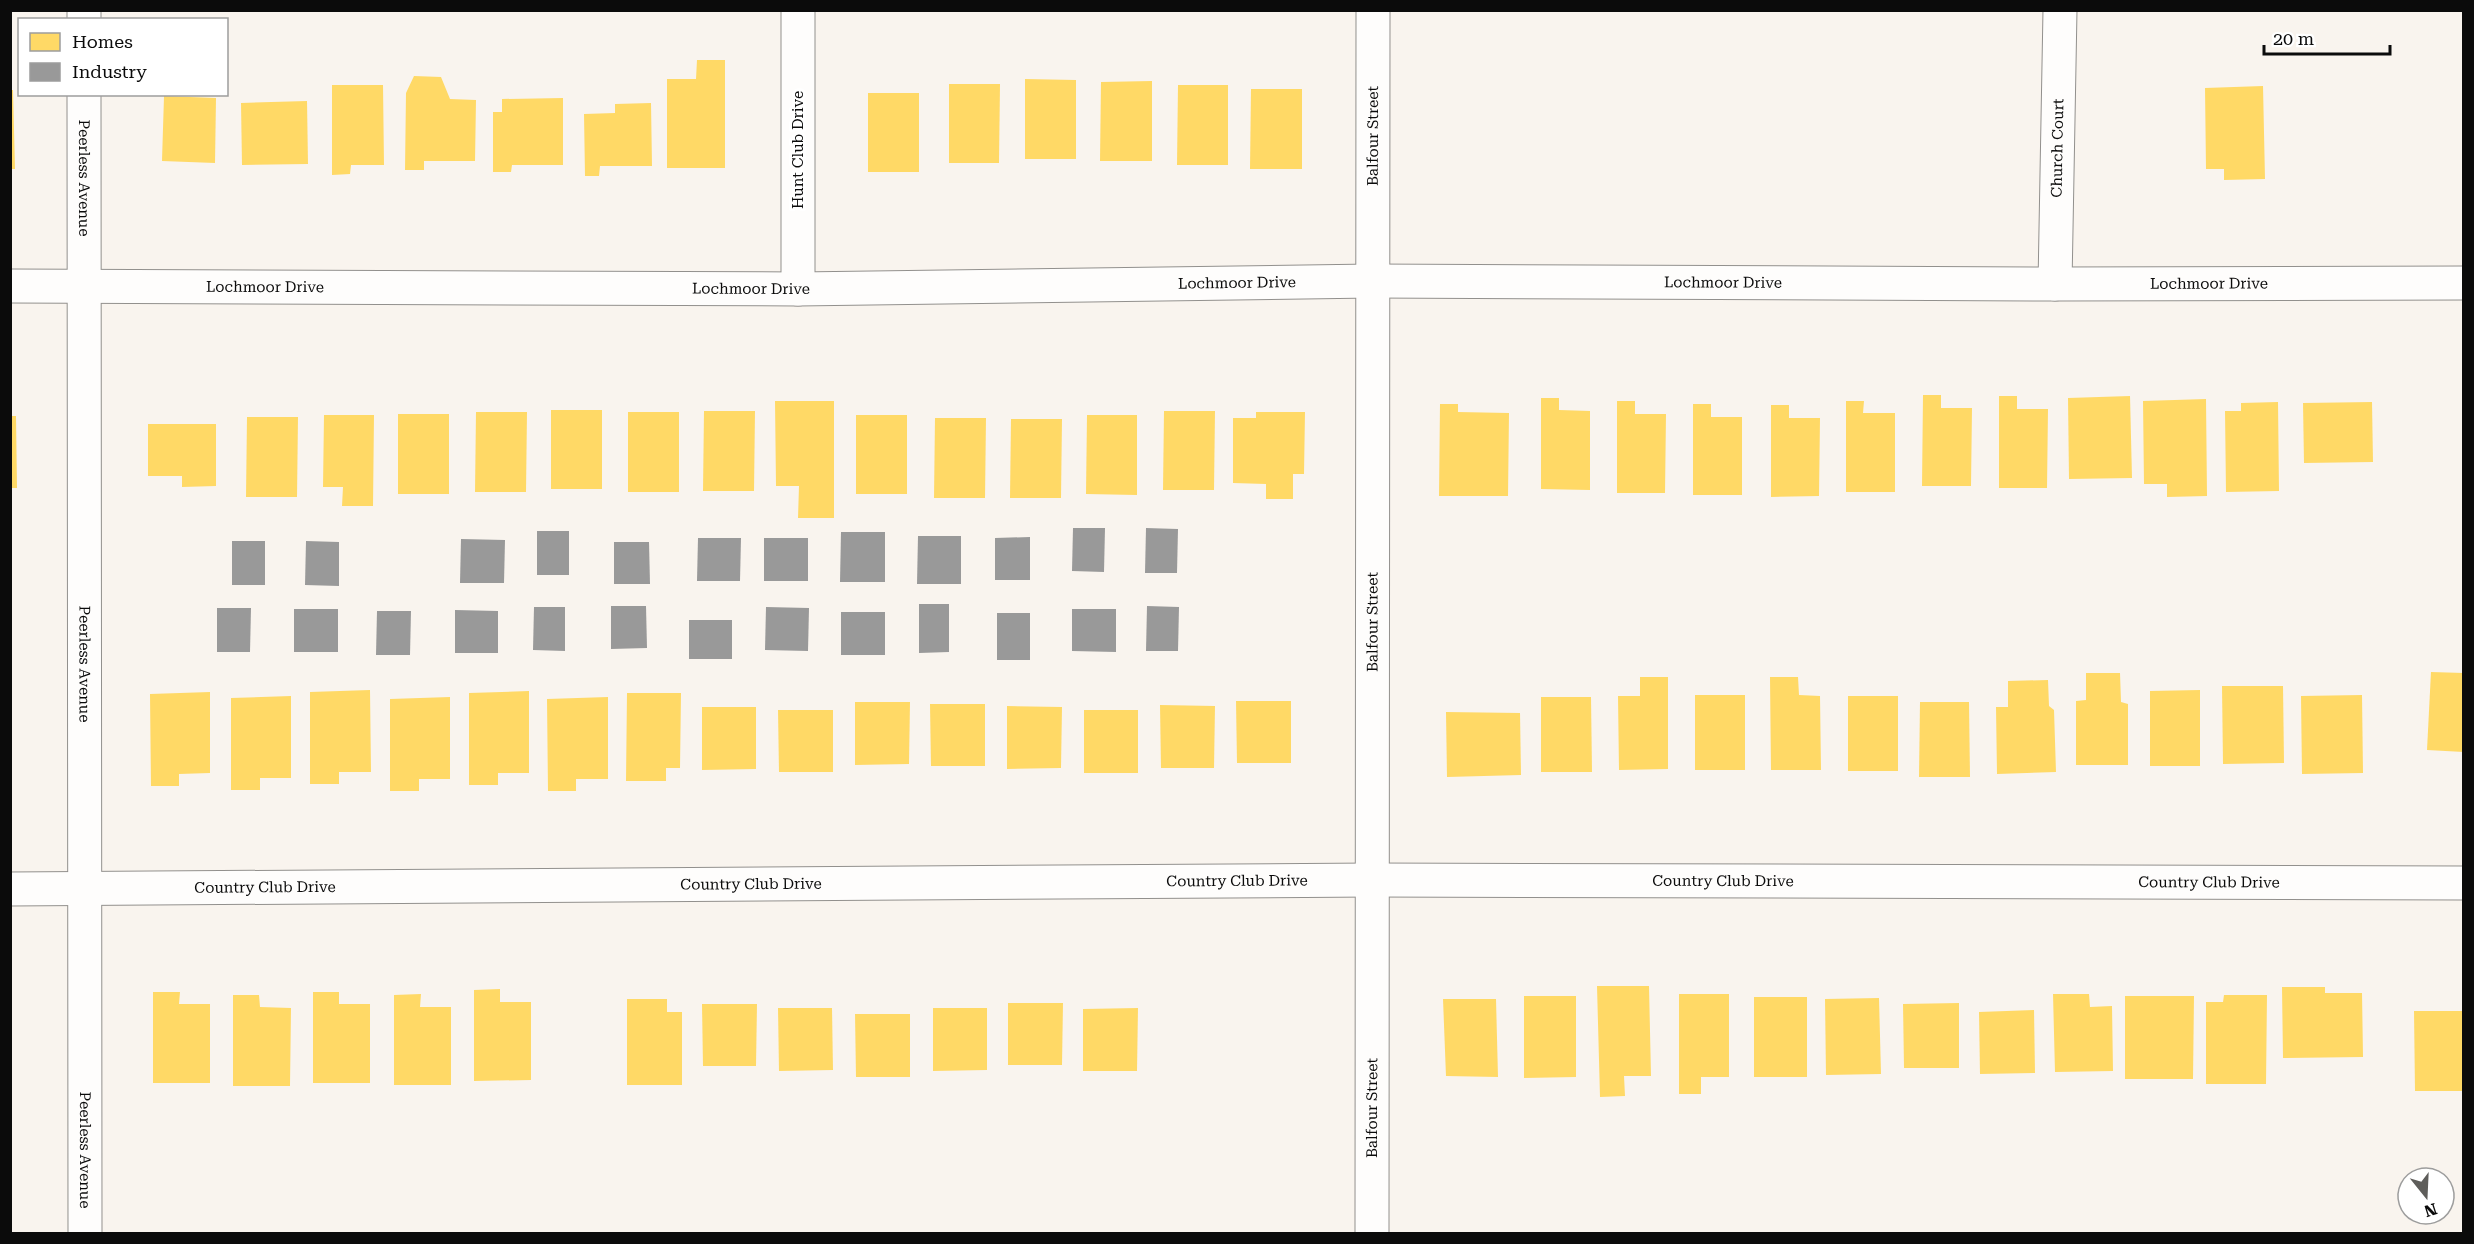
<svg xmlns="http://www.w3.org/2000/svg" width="2474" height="1244" font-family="'Roboto Serif',serif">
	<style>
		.homes { fill: #ffd966 }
		.industry { fill: #999 }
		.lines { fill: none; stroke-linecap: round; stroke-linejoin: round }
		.minor-casing { stroke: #92908d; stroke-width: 35 }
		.minor { stroke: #fefdfc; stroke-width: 33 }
		.labels { text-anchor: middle; stroke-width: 6; stroke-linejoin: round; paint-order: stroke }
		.street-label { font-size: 15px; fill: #0b0b0b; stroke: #fff }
	</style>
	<rect width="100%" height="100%" fill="#f9f4ee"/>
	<g class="homes">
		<polygon points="697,60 725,60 725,168 667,168 667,79 696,79"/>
		<polygon points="414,76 441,77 450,99 476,100 475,161 424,161 424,170 405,170 406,93"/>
		<polygon points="1025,79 1076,80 1076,159 1025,159"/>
		<polygon points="1152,81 1152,161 1100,161 1101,82"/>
		<polygon points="949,84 1000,84 999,163 949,163"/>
		<polygon points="332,85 383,85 384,165 351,165 350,174 332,175"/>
		<polygon points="1178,85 1228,85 1228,165 1177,165"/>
		<polygon points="2263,86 2265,179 2224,180 2224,169 2206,169 2205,88"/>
		<polygon points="1251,89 1302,89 1302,169 1250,169"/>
		<polygon points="10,90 13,90 15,169 10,169"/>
		<rect x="868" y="93" width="51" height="79"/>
		<polygon points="164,96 216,98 215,163 162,161"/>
		<polygon points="563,98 563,165 512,165 511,172 493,172 493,112 502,112 502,99"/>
		<polygon points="307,101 308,164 242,165 241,103"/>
		<polygon points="651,103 652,166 600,166 599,176 585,176 584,114 615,113 615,104"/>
		<polygon points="1923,395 1941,395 1941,408 1972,408 1971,486 1922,486"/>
		<polygon points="1999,396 2017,396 2017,409 2048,409 2047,488 1999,488"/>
		<polygon points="2130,396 2132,478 2069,479 2068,398"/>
		<polygon points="1541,398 1559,398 1559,410 1590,411 1590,490 1541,489"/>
		<polygon points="2206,399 2207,496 2167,497 2167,484 2144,484 2143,401"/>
		<polygon points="775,401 834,401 834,518 798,518 799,486 776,486"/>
		<polygon points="1617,401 1635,401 1635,414 1666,414 1665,493 1617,493"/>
		<polygon points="1846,401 1864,401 1863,413 1895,413 1895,492 1846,492"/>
		<polygon points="2278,402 2279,491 2226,492 2225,411 2241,411 2241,403"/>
		<polygon points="2372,402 2373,462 2304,463 2303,403"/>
		<polygon points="1440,404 1458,404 1458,412 1509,413 1508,496 1439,496"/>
		<polygon points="1693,404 1711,404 1711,417 1742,417 1742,495 1693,495"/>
		<polygon points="1771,405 1789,405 1789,418 1820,418 1819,496 1771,497"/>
		<rect x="551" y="410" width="51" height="79"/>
		<polygon points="704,411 755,411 754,491 703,491"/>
		<polygon points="1164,411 1215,411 1214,490 1163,490"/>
		<polygon points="476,412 527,412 526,492 475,492"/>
		<rect x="628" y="412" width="51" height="80"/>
		<polygon points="1256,412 1305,412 1304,474 1293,474 1293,499 1266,499 1266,484 1233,483 1233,418 1256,418"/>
		<rect x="398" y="414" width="51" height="80"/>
		<polygon points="324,415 374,415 373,506 342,506 343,487 323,487"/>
		<rect x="856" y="415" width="51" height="79"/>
		<polygon points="1087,415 1137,415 1137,495 1086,494"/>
		<polygon points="10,416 16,416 17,488 10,488"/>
		<polygon points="247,417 298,417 297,497 246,497"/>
		<polygon points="935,418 986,418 985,498 934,498"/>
		<polygon points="1011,419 1062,419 1061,498 1010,498"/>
		<polygon points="148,424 216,424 216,486 182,487 182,476 148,476"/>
		<polygon points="2431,672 2464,673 2464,752 2427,750"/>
		<polygon points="2086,673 2120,673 2121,702 2128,704 2128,765 2076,765 2076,701 2086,700"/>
		<polygon points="1640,677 1668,677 1668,769 1619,770 1618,696 1640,696"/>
		<polygon points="1770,677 1798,677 1799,695 1820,696 1821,770 1771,770"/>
		<polygon points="2048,680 2049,706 2054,710 2056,772 1997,774 1996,707 2008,707 2008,681"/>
		<polygon points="2222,686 2283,686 2284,763 2223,764"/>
		<polygon points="370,690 371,772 339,772 339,784 310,784 310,692"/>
		<polygon points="2200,690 2200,766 2150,766 2150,691"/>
		<polygon points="529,691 529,773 498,773 498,785 469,785 469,693"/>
		<polygon points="210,692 210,773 179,774 179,786 151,786 150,694"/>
		<polygon points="627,693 681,693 680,768 666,768 666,781 626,781"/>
		<rect x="1695" y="695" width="50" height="75"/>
		<polygon points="2362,695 2363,773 2302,774 2301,696"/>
		<polygon points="291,696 291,778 260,778 260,790 231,790 231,698"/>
		<rect x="1848" y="696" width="50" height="75"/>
		<polygon points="450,697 450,779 419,779 419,791 390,791 390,699"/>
		<polygon points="608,697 608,779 576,779 576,791 548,791 547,699"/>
		<polygon points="1541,697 1591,697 1592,772 1541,772"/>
		<polygon points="1236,701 1291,701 1291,763 1237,763"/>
		<polygon points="855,702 910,702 909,764 855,765"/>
		<polygon points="1920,702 1969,702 1970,777 1919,777"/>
		<polygon points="930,704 985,704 985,766 931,766"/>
		<polygon points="1160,705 1215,706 1214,768 1161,768"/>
		<polygon points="1007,706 1062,707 1061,768 1007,769"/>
		<polygon points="702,707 756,707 756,769 702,770"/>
		<polygon points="778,710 833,710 833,772 779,772"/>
		<rect x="1084" y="710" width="54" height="63"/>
		<polygon points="1446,712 1520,713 1521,775 1447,777"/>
		<polygon points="1597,986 1649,986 1651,1076 1624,1076 1625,1096 1600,1097"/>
		<polygon points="2282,987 2325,987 2325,993 2362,993 2363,1057 2283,1058"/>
		<polygon points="500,989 500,1002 531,1002 531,1080 474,1081 474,990"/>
		<polygon points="153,992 180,992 179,1004 210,1004 210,1083 153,1083"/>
		<polygon points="313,992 339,992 339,1004 370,1004 370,1083 313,1083"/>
		<polygon points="421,994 420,1007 451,1007 451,1085 394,1085 394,995"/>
		<polygon points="1679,994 1729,994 1729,1077 1701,1077 1701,1094 1679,1094"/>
		<polygon points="2053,994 2089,994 2090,1007 2112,1006 2113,1071 2055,1072"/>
		<polygon points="233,995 259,995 260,1007 291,1008 290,1086 233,1086"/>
		<polygon points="2224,995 2267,995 2266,1084 2206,1084 2206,1002 2223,1002"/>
		<polygon points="1524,996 1576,996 1576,1077 1524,1078"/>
		<polygon points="2125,996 2194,996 2193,1079 2125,1079"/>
		<rect x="1754" y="997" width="53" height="80"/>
		<polygon points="1879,998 1881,1074 1826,1075 1825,999"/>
		<polygon points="627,999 667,999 667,1012 682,1012 682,1085 627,1085"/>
		<polygon points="1443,999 1496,999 1498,1077 1446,1076"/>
		<polygon points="1008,1003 1063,1003 1062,1065 1008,1065"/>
		<polygon points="1959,1003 1959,1068 1904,1068 1903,1004"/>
		<polygon points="702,1004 757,1004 756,1066 703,1066"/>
		<polygon points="778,1008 832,1008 833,1070 779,1071"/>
		<polygon points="933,1008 987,1008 987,1070 933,1071"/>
		<polygon points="1138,1008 1137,1071 1083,1071 1083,1009"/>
		<polygon points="2034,1010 2035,1073 1980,1074 1979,1012"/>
		<polygon points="2414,1011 2464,1011 2464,1091 2415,1091"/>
		<polygon points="855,1014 910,1014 910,1077 856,1077"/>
	</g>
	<g class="industry">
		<polygon points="1073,528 1105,528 1104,572 1072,571"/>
		<polygon points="1146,528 1178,529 1177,573 1145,573"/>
		<rect x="537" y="531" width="32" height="44"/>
		<polygon points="841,532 885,532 885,582 840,582"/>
		<polygon points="918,536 961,536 961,584 917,584"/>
		<polygon points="1030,537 1030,580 995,580 995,538"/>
		<polygon points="698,538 741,538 740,581 697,581"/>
		<rect x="764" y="538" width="44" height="43"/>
		<polygon points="461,539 505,540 504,583 460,583"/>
		<rect x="232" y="541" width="33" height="44"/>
		<polygon points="306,541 339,542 339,586 305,585"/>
		<polygon points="614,542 649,542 650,584 614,584"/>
		<polygon points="919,604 949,604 949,652 919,653"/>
		<polygon points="611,606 646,606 647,648 611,649"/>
		<polygon points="1147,606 1179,607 1178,651 1146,651"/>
		<polygon points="534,607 565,607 565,651 533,650"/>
		<polygon points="766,607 809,608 808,651 765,650"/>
		<polygon points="217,608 251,608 250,652 217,652"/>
		<rect x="294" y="609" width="44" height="43"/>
		<polygon points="1072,609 1116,609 1116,652 1072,651"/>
		<polygon points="455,610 498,611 498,653 455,653"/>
		<polygon points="377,611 411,611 410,655 376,655"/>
		<rect x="841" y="612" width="44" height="43"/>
		<rect x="997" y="613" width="33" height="47"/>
		<rect x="689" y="620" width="43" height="39"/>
	</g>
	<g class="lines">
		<g class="minor-casing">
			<g id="minor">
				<polyline points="84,20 84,10"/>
				<path id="s1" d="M84 94 85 1234"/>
				<path id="s2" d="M2055 284 2060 10"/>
				<path id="s3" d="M10 286 798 289 1372 281 2055 284 2464 283"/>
				<polyline points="798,289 798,10"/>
				<path id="s4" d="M10 889 1372 880 2464 883"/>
				<path id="s5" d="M1372 1234 1373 10"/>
			</g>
		</g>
		<use href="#minor" class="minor"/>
	</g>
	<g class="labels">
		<g class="street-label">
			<text dy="5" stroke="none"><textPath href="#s5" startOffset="1098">Balfour Street</textPath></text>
			<text dy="5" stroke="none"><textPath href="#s2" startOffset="136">Church Court</textPath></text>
			<text transform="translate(798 150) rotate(-90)" y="5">Hunt Club Drive</text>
			<text dy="5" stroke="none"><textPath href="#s1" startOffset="84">Peerless Avenue</textPath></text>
			<text dy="5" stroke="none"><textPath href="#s3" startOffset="1227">Lochmoor Drive</textPath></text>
			<text dy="5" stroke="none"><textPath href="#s3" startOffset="1713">Lochmoor Drive</textPath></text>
			<text dy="5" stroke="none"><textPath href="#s3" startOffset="2199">Lochmoor Drive</textPath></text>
			<text dy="5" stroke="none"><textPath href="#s3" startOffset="255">Lochmoor Drive</textPath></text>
			<text dy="5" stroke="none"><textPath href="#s3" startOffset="741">Lochmoor Drive</textPath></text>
			<text dy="5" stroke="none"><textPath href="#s5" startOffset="612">Balfour Street</textPath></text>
			<text dy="5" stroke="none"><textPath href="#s1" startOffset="570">Peerless Avenue</textPath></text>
			<text dy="5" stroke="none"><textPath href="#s4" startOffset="1227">Country Club Drive</textPath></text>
			<text dy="5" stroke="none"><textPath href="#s4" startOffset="1713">Country Club Drive</textPath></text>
			<text dy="5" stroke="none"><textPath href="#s4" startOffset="2199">Country Club Drive</textPath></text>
			<text dy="5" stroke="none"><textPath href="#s4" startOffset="741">Country Club Drive</textPath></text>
			<text dy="5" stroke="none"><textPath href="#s4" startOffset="255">Country Club Drive</textPath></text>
			<text dy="5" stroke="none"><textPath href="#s5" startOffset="126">Balfour Street</textPath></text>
			<text dy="5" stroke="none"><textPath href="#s1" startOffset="1056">Peerless Avenue</textPath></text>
		</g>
	</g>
	<rect width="2474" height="1244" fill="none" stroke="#0b0b0b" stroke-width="24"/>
	<rect x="18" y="18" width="210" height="78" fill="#ffffff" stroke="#9d9d9d" stroke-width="1.5"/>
	<rect x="30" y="33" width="30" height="18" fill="#ffd966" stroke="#9d9d9d" stroke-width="1.5"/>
	<text x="72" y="48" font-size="18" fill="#0b0b0b">Homes</text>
	<rect x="30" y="63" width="30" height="18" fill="#999999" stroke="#9d9d9d" stroke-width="1.5"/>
	<text x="72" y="78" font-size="18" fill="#0b0b0b">Industry</text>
	<g transform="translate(2426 1196) rotate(162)"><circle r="28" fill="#ffffff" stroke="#9d9d9d" stroke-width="1.5"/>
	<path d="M0-4.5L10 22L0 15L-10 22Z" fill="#5e5d5a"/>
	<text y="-9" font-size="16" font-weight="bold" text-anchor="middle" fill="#0b0b0b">N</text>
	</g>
	<path d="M2264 45v9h126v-9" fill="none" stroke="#0b0b0b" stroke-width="3"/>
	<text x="2273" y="45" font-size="18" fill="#0b0b0b" stroke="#ffffff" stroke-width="4.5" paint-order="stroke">20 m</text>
</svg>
